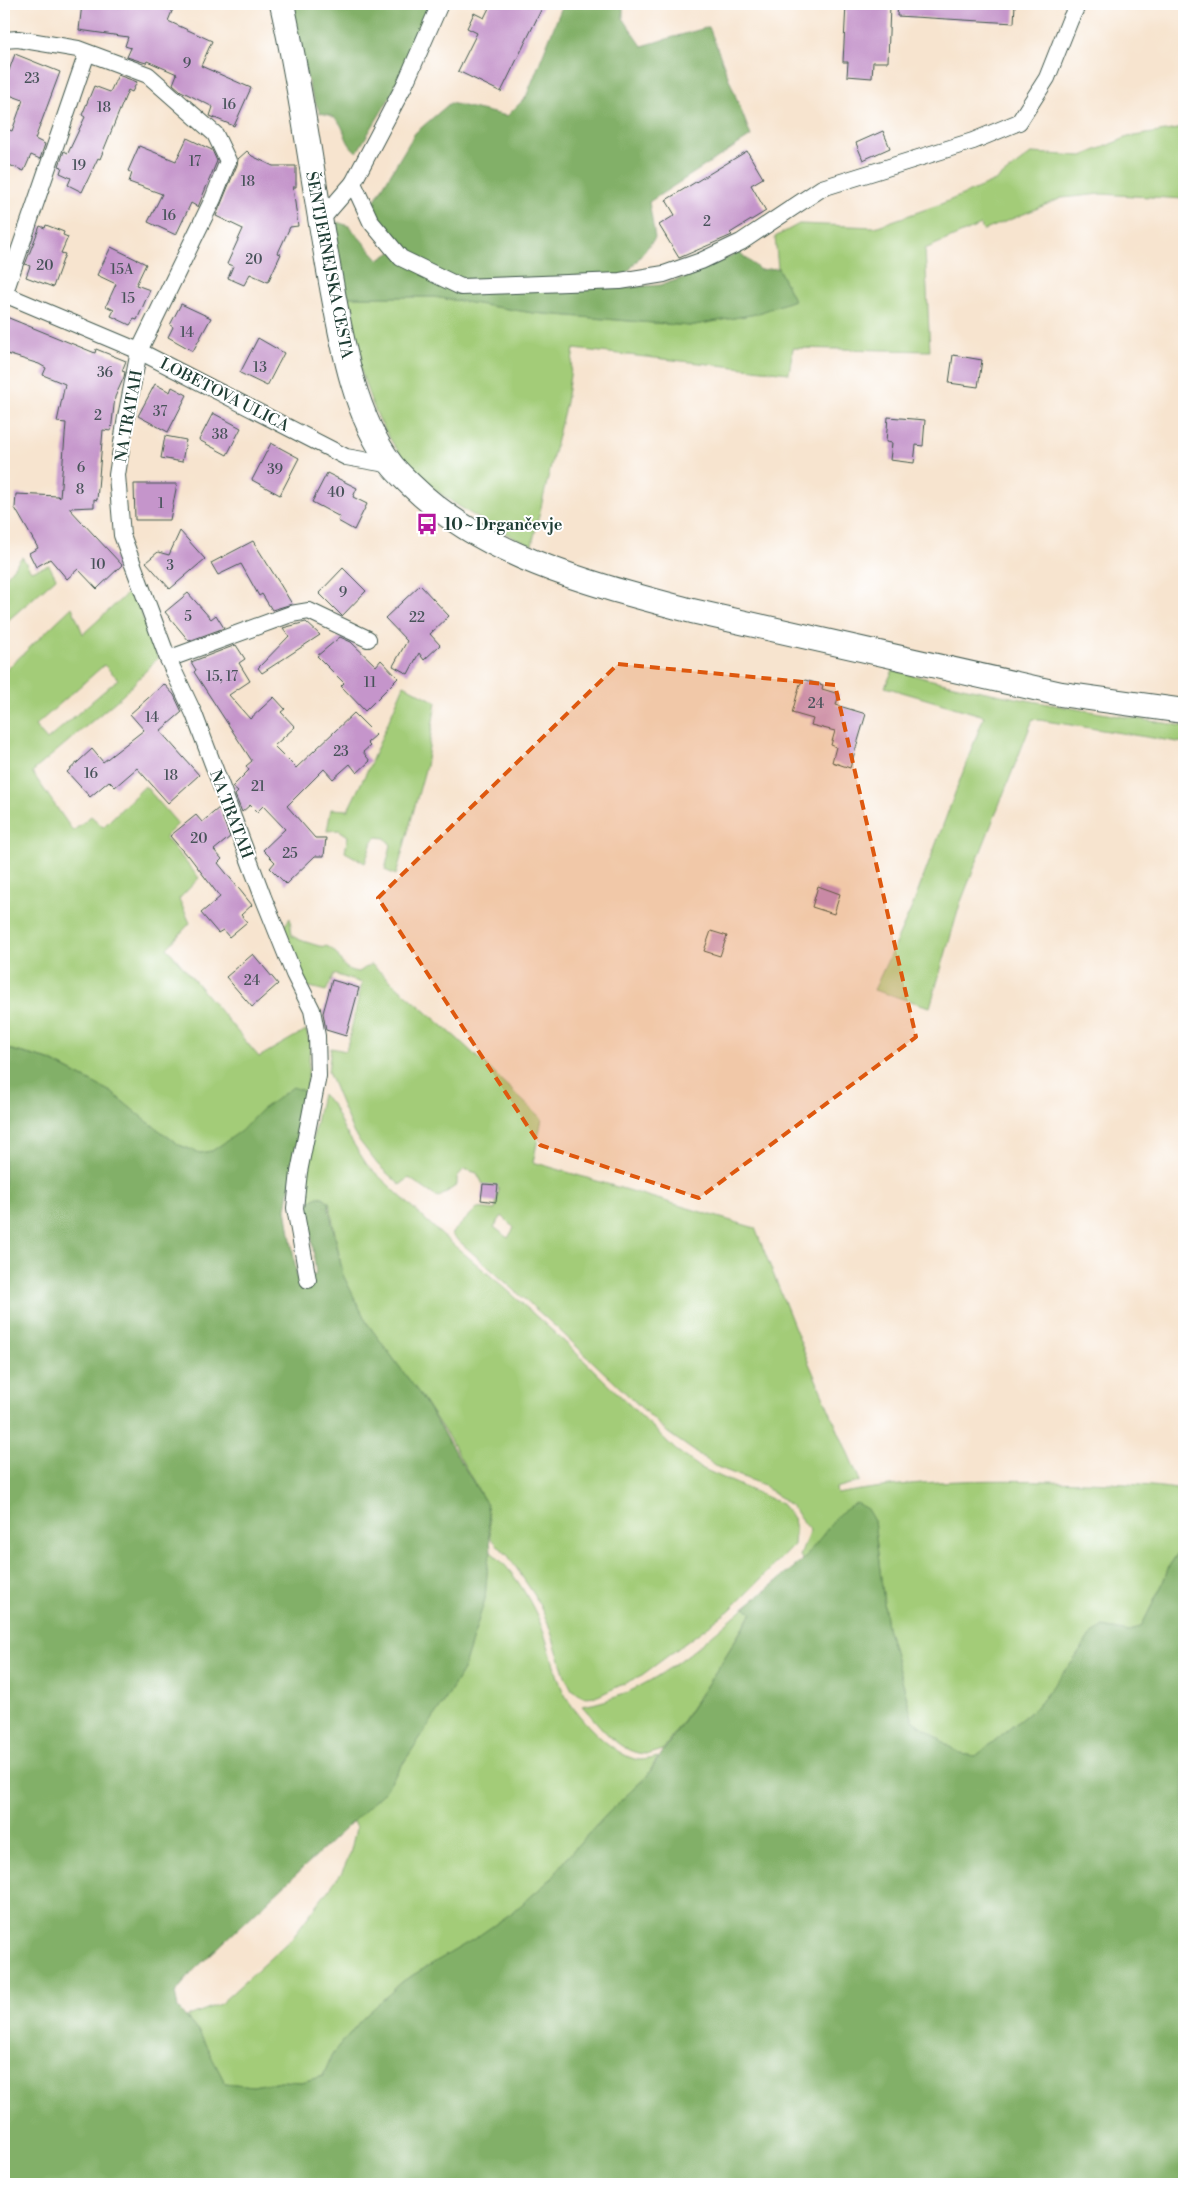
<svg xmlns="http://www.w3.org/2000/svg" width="1188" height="2188" font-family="'Libre Bodoni',serif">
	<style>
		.green { fill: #a3cc78; stroke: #618456; fill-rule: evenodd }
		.forest { fill: #82b068; stroke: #50764e }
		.building { fill: #c595cb }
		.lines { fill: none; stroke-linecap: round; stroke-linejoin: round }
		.minor-casing { stroke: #3f564b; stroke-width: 18 }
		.secondary-casing { stroke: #3f564b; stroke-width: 26 }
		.minor { stroke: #fff; stroke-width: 16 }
		.secondary { stroke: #fff; stroke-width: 24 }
		.marked { fill: #de580e; fill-opacity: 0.2; stroke: #de580e; stroke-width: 4; stroke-dasharray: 10 6; stroke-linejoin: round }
		.labels { text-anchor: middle; stroke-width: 4; stroke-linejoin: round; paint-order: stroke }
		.number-label { font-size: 14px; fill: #48535a }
		.street-label { font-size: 16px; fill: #1f3d34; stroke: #fff }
		.poi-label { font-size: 16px; font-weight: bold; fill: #1f3d34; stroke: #fff; text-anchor: start }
	</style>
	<rect width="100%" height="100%" fill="#fff"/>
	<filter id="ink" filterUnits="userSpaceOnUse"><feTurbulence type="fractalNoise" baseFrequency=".02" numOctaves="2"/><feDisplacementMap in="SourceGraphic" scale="10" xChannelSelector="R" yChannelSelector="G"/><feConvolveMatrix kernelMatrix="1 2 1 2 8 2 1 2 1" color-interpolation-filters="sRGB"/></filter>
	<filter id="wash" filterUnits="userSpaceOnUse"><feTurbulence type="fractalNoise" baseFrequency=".0096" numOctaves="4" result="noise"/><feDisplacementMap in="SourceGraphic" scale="20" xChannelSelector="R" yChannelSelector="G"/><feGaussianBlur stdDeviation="1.12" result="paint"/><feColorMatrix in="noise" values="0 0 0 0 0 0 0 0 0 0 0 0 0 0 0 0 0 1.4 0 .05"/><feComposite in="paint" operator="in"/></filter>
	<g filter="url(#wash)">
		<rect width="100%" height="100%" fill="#f7e4cf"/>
		<g class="green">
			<path d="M1184 128V199L1101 194 1062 198 983 231 981 225 925 249 930 351 793 348 789 373 574 349 566 402 532 545C513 538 496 528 478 518 461 508 444 497 428 484 375 439 354 364 348 297H434L533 313 689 326 756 314 794 300 778 268 775 237 799 224 875 227 941 204 995 181 1032 153 1082 156 1128 137Z"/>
			<polygon points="22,557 31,571 49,565 56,578 4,624 4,579"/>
			<path d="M132 589 158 658 123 695 32 772 73 831 91 816 103 827 145 786 178 824 165 837 199 878 179 899 190 923 167 948 259 1057 306 1030 310 1044 307 1092 261 1110 242 1131 212 1151 200 1153 179 1145 144 1119 111 1092 50 1060 4 1048V672L72 607 83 634ZM104 665 118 679 47 740 35 726Z"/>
			<path d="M893 670C989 696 1086 711 1184 726V743L1033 719 960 904 930 1007 874 990 913 905 984 716 885 687Z"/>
			<polygon points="404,685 436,702 426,766 396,875 385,870 391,845 385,838 377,837 372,842 365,863 345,852 348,836 339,830 327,831 331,809 348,810 369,767"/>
			<path d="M290 918 292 936C300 941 310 943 319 946 324 947 326 945 330 948 344 957 338 970 359 972L371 964 459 1040 542 1119 533 1162 755 1228 808 1361 860 1481 836 1488 837 1494C906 1481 974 1479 1044 1481 1091 1482 1138 1483 1184 1490V1544L1169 1566 1162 1585 1142 1625 1129 1632 1103 1627 1090 1636 1074 1660 1036 1707 976 1756 959 1754 913 1720 887 1627 874 1521 867 1510 811 1552 803 1560 800 1556 810 1530 790 1505 763 1485 717 1467 668 1433 556 1327 451 1234 477 1208 495 1210 499 1189 485 1188 477 1173 464 1169 457 1177V1185L438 1198 409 1178 400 1185 378 1165 354 1134 328 1072 331 1048 346 1051 362 983 334 974 326 991 306 986 282 929ZM502 1216 514 1228 508 1238 494 1227Z"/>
			<polygon points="322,1094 332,1104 344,1129 367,1165 443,1236 505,1288 568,1345 676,1450 701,1468 780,1503 793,1518 795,1531 794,1545 730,1610 642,1675 598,1696 584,1697 572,1690 565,1676 548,1623 535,1596 509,1557 491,1538 487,1505 450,1440 421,1396 367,1323 343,1275 329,1202 323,1197 318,1197 308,1203 306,1171"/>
			<path d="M491 1552C512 1569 528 1595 539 1620 548 1642 553 1664 561 1686 570 1711 612 1756 639 1760 645 1760 653 1758 658 1757L647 1776 613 1808 574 1849 551 1879 513 1912 474 1939 403 1981 361 2020 332 2055 323 2076 302 2082 281 2081 253 2086 225 2083 200 2034 186 2017 220 2004 291 1939 342 1872 350 1854 356 1828 352 1820 384 1792 444 1702 463 1670 485 1599 488 1561Z"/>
			<path d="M745 1607 752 1612 720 1665 663 1750C658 1751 652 1754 648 1754 619 1755 599 1724 582 1706 646 1696 697 1648 745 1607Z"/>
		</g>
		<g class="forest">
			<path d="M289 4H435L392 94 357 152C338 139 351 118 320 113L310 90Z"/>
			<polygon points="563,4 623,4 623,18 642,46 709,27 751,136 649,202 655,238 615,288 661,285 689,276 739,252 760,270 778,268 794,300 756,314 689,326 533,313 434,297 348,297 340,276 331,230 337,222 349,226 379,260 396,249 369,210 415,133 450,103 507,116 526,97"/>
			<polygon points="4,1048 49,1060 111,1092 144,1119 179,1145 200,1153 212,1151 241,1131 261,1110 293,1087 307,1092 286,1209 297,1277 316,1275 308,1203 318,1197 323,1197 329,1202 329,1209 343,1275 367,1323 421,1396 487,1505 491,1552 488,1561 485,1599 463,1670 444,1702 384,1792 194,1970 175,1993 178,2008 200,2034 225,2083 253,2086 281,2081 302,2082 323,2076 332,2055 361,2020 403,1981 474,1939 513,1912 551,1879 574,1849 613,1808 647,1776 720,1665 752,1613 745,1607 803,1560 839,1514 856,1503 867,1509 874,1521 887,1627 913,1720 960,1754 976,1756 1036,1707 1074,1660 1090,1636 1103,1627 1129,1632 1142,1625 1162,1585 1169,1566 1184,1544 1184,2184 4,2184"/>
		</g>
		<g id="blocks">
			<g class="building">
				<polygon points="82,4 175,4 168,21 212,41 201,66 251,88 234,126 210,116 213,107 181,91 173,84 177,74 147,61 146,63 127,57 131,48 125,46 128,37 79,30"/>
				<polygon points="491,4 544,4 501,92 458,71 477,33 467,28 474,13 484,18"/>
				<polygon points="846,4 890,4 888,62 873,62 872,78 847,76 848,62 843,62"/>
				<polygon points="898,4 1015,4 1014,23 897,16"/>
				<polygon points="15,54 60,72 35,139 45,144 40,159 31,155 24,171 4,163 4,138 7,129 12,131 23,100 4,93 4,84"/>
				<polygon points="118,75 137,82 132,92 128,90 100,159 98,158 82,192 68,185 71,178 60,173 62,167 59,166 64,151 68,153 85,117 82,115 94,86 110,92"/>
				<polygon points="883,131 890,148 863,160 856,143"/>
				<polygon points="187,138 212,150 217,161 198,207 191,203 176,235 148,222 162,194 129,182 132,173 128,171 139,146 176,161"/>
				<polygon points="247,151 252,156 273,166 296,166 296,187 293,187 298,226 290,227 278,253 281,254 268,282 250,274 244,285 228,278 233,266 227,264 243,229 216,216 237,165 238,159"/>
				<polygon points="747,151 763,178 751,185 766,211 730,233 732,235 679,258 659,225 675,215 666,200"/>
				<polygon points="46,225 64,232 63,235 68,237 61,253 65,254 53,287 26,277 30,266 25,264 26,262 40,226 45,228"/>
				<polygon points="111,247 146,264 136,285 150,290 137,320 134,319 130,325 111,316 114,310 106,306 116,284 97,275"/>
				<polygon points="181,304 211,318 193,351 168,337 173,327 170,325"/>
				<polygon points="4,316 95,353 96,349 126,361 122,371 125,372 124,377 115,397 111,431 103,430 97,500 94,499 94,507 69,508 122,565 97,589 78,569 67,579 50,559 36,567 29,553 38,548 15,508 16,494 58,496 60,498 66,423 57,422 65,384 43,375 46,368 39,364 4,353"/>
				<polygon points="258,338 284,353 267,386 240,373"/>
				<polygon points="953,355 982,360 978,387 949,383"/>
				<polygon points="155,384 170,392 172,387 187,395 168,432 138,416"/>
				<polygon points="213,413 241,428 227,455 199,440"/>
				<polygon points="888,417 925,420 923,446 916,445 914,463 890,460 892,443 886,442"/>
				<polygon points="165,436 186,440 182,462 161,458"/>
				<polygon points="271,443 299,458 280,495 252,480"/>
				<polygon points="327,473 357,488 353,497 367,504 354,530 338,521 340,517 312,502"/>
				<polygon points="134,484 177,484 170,520 135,520"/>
				<polygon points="180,531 205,559 170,589 146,562 158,552 169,555"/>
				<polygon points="253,541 280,584 292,604 272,610 262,594 259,596 241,564 218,575 211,563"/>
				<polygon points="343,568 366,591 342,616 319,593"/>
				<polygon points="420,585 449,616 430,634 440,645 424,660 419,653 408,674 393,666 407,641 385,618"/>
				<polygon points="188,593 211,619 216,615 224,628 189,641 165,612"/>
				<polygon points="306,622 320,635 262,673 258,668 289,636 283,628"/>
				<polygon points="340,637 351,642 376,666 381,660 398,678 365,711 341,686 344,683 317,656"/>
				<polygon points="236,645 245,659 239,663 250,681 229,695 250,719 274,697 285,709 281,712 295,727 274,746 296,768 354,713 376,735 367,743 370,746 363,752 370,761 357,773 350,764 333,779 324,769 287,806 315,838 326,838 324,856 315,856 286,884 270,868 275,862 263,850 285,829 263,806 257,812 250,805 242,812 235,795 238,792 232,787 249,770 246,766 252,761 194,672 196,670 191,662"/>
				<polygon points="805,680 823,685 822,689 839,694 836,705 866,714 850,768 832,762 836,747 831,745 835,731 811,725 813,719 792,713 800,684"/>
				<polygon points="164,684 174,695 182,712 160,731 199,775 168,803 137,768 115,787 109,781 90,797 67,772 92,749 103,762 144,730 130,714"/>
				<polygon points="219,808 230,837 214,850 222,859 218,863 252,905 241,915 247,922 229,937 223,930 218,933 201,913 220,897 188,855 187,856 170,836 196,815 202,822"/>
				<polygon points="818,886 840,894 834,914 812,907"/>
				<polygon points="711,931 727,936 720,956 704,951"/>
				<polygon points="253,954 278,984 252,1007 226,977"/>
				<polygon points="332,980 359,988 346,1036 326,1030 323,1013"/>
				<polygon points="483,1184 498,1185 496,1202 481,1200"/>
			</g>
		</g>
	</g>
	<g filter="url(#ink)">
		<use href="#blocks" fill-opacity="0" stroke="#3f564b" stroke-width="1"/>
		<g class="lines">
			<g class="minor-casing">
				<g id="minor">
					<polyline points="4,40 18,39 78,49 148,75 215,134 228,161 213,199 139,351 126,417 117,475 122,535 168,659 194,714 263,897 294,974 312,1010 317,1036 318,1076 299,1172 295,1208 308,1280"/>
					<polyline points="353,183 371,222 401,258 461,287 620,281 664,274 701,261 741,242 822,188 973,141 1019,122 1047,78 1070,20 1078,4"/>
					<polyline points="320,221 353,183 405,84 440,4"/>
					<polyline points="4,294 139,351 346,457 392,465"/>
					<polyline points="4,295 87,53"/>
					<polyline points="168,659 291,614 309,611 368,639"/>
				</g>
			</g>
			<g class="secondary-casing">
				<path id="secondary" d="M282 4C303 96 314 190 331 282 342 342 354 415 391 464 397 472 404 478 411 485 485 558 595 585 692 611L1061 694 1184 711"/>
			</g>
			<use href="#minor" class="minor"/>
			<use href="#secondary" class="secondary"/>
		</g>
	</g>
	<path class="marked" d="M618 664 835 685 916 1037 699 1198 540 1145 378 898Z"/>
	<defs>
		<g id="bus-bare" transform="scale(1.725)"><path d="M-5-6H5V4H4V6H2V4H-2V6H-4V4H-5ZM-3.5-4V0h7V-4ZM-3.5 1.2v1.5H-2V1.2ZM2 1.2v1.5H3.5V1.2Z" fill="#b5179e" stroke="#fff" stroke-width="2.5" paint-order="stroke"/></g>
	</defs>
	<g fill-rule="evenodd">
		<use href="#bus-bare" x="427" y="524"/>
	</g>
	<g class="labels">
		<g class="number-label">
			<text x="187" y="68">9</text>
			<text x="32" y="83">23</text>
			<text x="229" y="109">16</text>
			<text x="104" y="112">18</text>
			<text x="195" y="166">17</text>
			<text x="79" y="170">19</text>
			<text x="248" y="186">18</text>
			<text x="169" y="220">16</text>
			<text x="707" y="226">2</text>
			<text x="254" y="264">20</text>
			<text x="45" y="270">20</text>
			<text x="122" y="274">15A</text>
			<text x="128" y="303">15</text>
			<text x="187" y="337">14</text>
			<text x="260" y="372">13</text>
			<text x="105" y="377">36</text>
			<text x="160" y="416">37</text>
			<text x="98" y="420">2</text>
			<text x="220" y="439">38</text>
			<text x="81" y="472">6</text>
			<text x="275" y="474">39</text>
			<text x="80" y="494">8</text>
			<text x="336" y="497">40</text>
			<text x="161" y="508">1</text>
			<text x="98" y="569">10</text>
			<text x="170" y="570">3</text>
			<text x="343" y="597">9</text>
			<text x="188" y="621">5</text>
			<text x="417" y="622">22</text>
			<text x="222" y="681">15, 17</text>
			<text x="370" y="687">11</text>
			<text x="816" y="708">24</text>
			<text x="152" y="722">14</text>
			<text x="341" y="756">23</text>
			<text x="91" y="778">16</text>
			<text x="171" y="780">18</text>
			<text x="258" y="791">21</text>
			<text x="199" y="843">20</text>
			<text x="290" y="858">25</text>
			<text x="252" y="985">24</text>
		</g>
		<g class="street-label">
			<text transform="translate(330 265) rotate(79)" y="6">ŠENTJERNEJSKA CESTA</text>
			<text transform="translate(225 394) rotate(27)" y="6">LOBETOVA ULICA</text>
			<text transform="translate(128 416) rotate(-80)" y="6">NA TRATAH</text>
			<text transform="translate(232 814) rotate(69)" y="6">NA TRATAH</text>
		</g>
		<g class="poi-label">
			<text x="444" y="530">10 ~ Drgančevje</text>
		</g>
	</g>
	<rect width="1188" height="2188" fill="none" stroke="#fff" stroke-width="20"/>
</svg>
